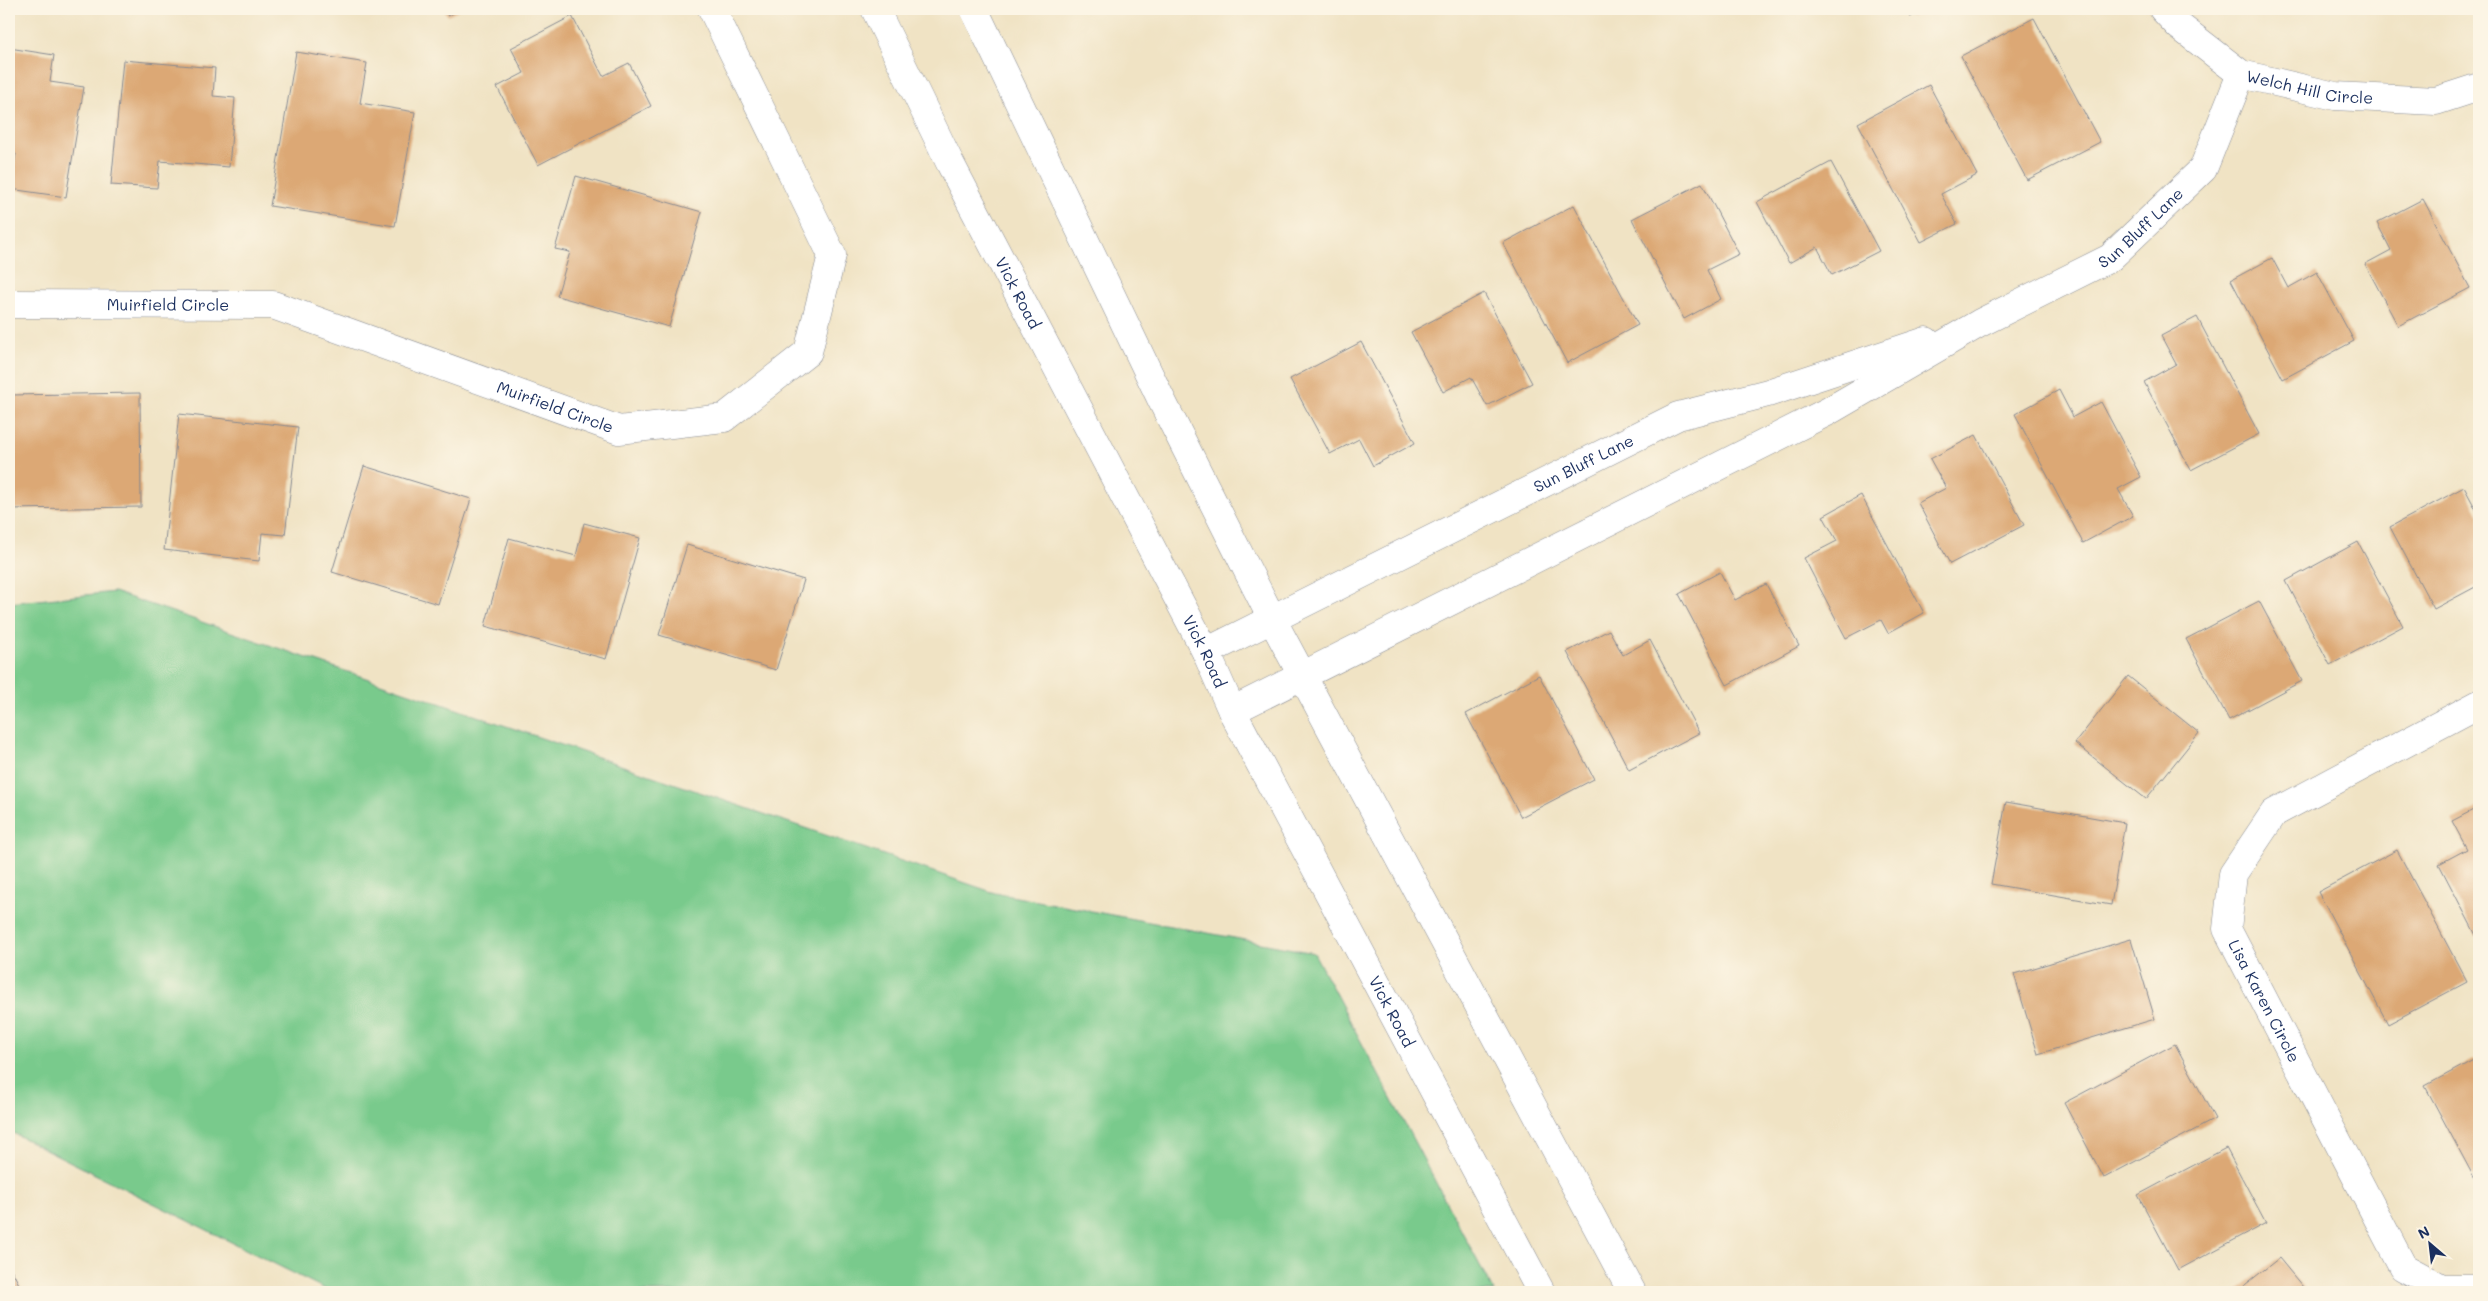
<svg xmlns="http://www.w3.org/2000/svg" width="2488" height="1301" font-family="Mali,sans-serif">
	<style>
		.green { fill: #79ca8c; stroke: #4a7c75 }
		.building { fill: #dca875 }
		.lines { fill: none; stroke-linecap: round; stroke-linejoin: round }
		.street-casing { stroke: #868991; stroke-width: 29 }
		.secondary-casing { stroke: #868991; stroke-width: 29 }
		.street { stroke: #fff; stroke-width: 28 }
		.secondary { stroke: #fff; stroke-width: 28 }
		.labels { text-anchor: middle; stroke-width: 4.5; stroke-linejoin: round; paint-order: stroke }
		.street-label { font-size: 16px; fill: #1b2f5e; stroke: #fcf5e5 }
	</style>
	<rect width="100%" height="100%" fill="#fcf5e5"/>
	<filter id="ink" filterUnits="userSpaceOnUse"><feTurbulence type="fractalNoise" baseFrequency=".02" numOctaves="2"/><feDisplacementMap in="SourceGraphic" scale="10" xChannelSelector="R" yChannelSelector="G"/><feConvolveMatrix kernelMatrix="1 2 1 2 8 2 1 2 1" color-interpolation-filters="sRGB"/></filter>
	<filter id="wash" filterUnits="userSpaceOnUse"><feTurbulence type="fractalNoise" baseFrequency=".0096" numOctaves="4" result="noise"/><feDisplacementMap in="SourceGraphic" scale="20" xChannelSelector="R" yChannelSelector="G"/><feGaussianBlur stdDeviation="1.12" result="paint"/><feColorMatrix in="noise" values="0 0 0 0 0 0 0 0 0 0 0 0 0 0 0 0 0 1.4 0 .05"/><feComposite in="paint" operator="in"/></filter>
	<g filter="url(#wash)">
		<rect width="100%" height="100%" fill="#f0e3c4"/>
		<polygon class="green" points="114,592 995,893 1314,953 1494,1292 331,1292 9,1131 9,603"/>
		<g id="blocks">
			<g class="building">
				<polygon points="443,9 460,9 448,16"/>
				<polygon points="1906,9 1926,9 1910,17"/>
				<polygon points="572,16 603,76 629,63 651,106 538,165 497,87 524,73 511,48"/>
				<polygon points="2034,18 2100,142 2027,180 1961,56"/>
				<polygon points="9,48 54,55 50,82 84,87 66,197 10,189 16,154 9,153"/>
				<polygon points="296,52 367,63 360,103 415,112 395,226 270,206"/>
				<polygon points="123,60 215,68 213,96 235,98 229,167 160,161 157,188 111,185"/>
				<polygon points="1929,85 1977,175 1941,194 1957,224 1921,242 1858,123"/>
				<polygon points="1831,162 1879,251 1832,275 1817,247 1789,263 1757,202"/>
				<polygon points="576,176 702,212 669,327 557,296 570,252 555,249"/>
				<polygon points="1702,183 1739,254 1707,270 1721,299 1684,319 1632,219"/>
				<polygon points="2423,199 2470,288 2398,326 2365,264 2391,250 2377,223"/>
				<polygon points="1574,205 1638,325 1567,363 1503,243"/>
				<polygon points="2272,258 2288,288 2317,272 2354,341 2283,379 2231,280"/>
				<polygon points="1484,293 1532,383 1487,406 1471,377 1443,392 1411,332"/>
				<polygon points="2197,317 2259,434 2191,470 2144,382 2176,364 2161,336"/>
				<polygon points="1361,342 1415,443 1373,466 1359,439 1330,454 1290,379"/>
				<polygon points="2059,390 2073,417 2101,402 2141,477 2118,489 2133,516 2083,543 2015,414"/>
				<polygon points="140,393 141,507 9,509 9,395"/>
				<polygon points="179,414 298,427 285,535 262,533 259,561 164,550"/>
				<polygon points="1976,435 2024,525 1950,564 1918,503 1946,488 1930,459"/>
				<polygon points="364,466 471,499 438,604 332,572"/>
				<polygon points="2464,487 2479,515 2479,585 2434,609 2390,527"/>
				<polygon points="1861,495 1924,613 1888,633 1881,620 1846,638 1804,558 1837,541 1823,516"/>
				<polygon points="584,523 640,538 606,659 485,626 509,538 576,556"/>
				<polygon points="2358,542 2403,626 2330,665 2286,581"/>
				<polygon points="687,545 804,580 776,670 659,635"/>
				<polygon points="1720,572 1735,600 1766,584 1799,646 1727,685 1679,594"/>
				<polygon points="2259,601 2302,681 2229,720 2186,639"/>
				<polygon points="1609,630 1623,655 1650,640 1699,733 1629,770 1567,652"/>
				<polygon points="1539,675 1594,779 1521,817 1466,714"/>
				<polygon points="2128,676 2199,733 2146,799 2075,743"/>
				<polygon points="2006,802 2125,823 2111,905 1991,884"/>
				<polygon points="2479,807 2479,941 2439,864 2467,849 2452,821"/>
				<polygon points="2397,850 2467,982 2388,1024 2318,892"/>
				<polygon points="2131,939 2155,1019 2038,1054 2014,974"/>
				<polygon points="2175,1044 2215,1119 2104,1178 2064,1103"/>
				<polygon points="2479,1057 2479,1184 2478,1185 2425,1086"/>
				<polygon points="2226,1148 2266,1223 2178,1270 2138,1195"/>
				<polygon points="2279,1258 2307,1292 2236,1292"/>
				<polygon points="9,1265 23,1292 9,1292"/>
			</g>
		</g>
	</g>
	<g filter="url(#ink)">
		<use href="#blocks" fill-opacity="0" stroke="#868991" stroke-width="1"/>
		<g class="lines">
			<g class="street-casing">
				<g id="street">
					<path id="s1" d="M2163 9 2179 26 2241 74 2335 96 2436 101 2479 87"/>
					<path id="s2" d="M9 304 273 305 619 430 724 418 808 352 832 255 712 9"/>
					<path id="s3" d="M1206 652 1678 416 1768 393 1926 341"/>
					<path id="s4" d="M2479 704 2274 813 2233 874 2227 929 2403 1267 2442 1288H2479"/>
					<path id="s5" d="M1232 711 1827 412 1980 323 2110 258 2203 169 2241 74"/>
				</g>
			</g>
			<g class="secondary-casing">
				<g id="secondary">
					<path id="s6" d="M875 9 950 163 1206 652 1232 711 1541 1292"/>
					<polyline points="974,9 1162,401 1272,619 1632,1292"/>
				</g>
			</g>
			<use href="#street" class="street"/>
			<use href="#secondary" class="secondary"/>
		</g>
	</g>
	<g class="labels">
		<g class="street-label">
			<text dy="6" stroke="none"><textPath href="#s1" startOffset="172">Welch Hill Circle</textPath></text>
			<text dy="6" stroke="none"><textPath href="#s5" startOffset="1031">Sun Bluff Lane</textPath></text>
			<text dy="6" stroke="none"><textPath href="#s6" startOffset="318">Vick Road</textPath></text>
			<text dy="6" stroke="none"><textPath href="#s2" startOffset="159">Muirfield Circle</textPath></text>
			<text dy="6" stroke="none"><textPath href="#s2" startOffset="564">Muirfield Circle</textPath></text>
			<text dy="6" stroke="none"><textPath href="#s3" startOffset="422">Sun Bluff Lane</textPath></text>
			<text dy="6" stroke="none"><textPath href="#s6" startOffset="722">Vick Road</textPath></text>
			<text dy="6" stroke="none"><textPath href="#s4" startOffset="442">Lisa Karen Circle</textPath></text>
			<text dy="6" stroke="none"><textPath href="#s6" startOffset="1128">Vick Road</textPath></text>
		</g>
	</g>
	<rect width="2488" height="1301" fill="none" stroke="#fcf5e5" stroke-width="30"/>
	<g transform="translate(2430 1244) rotate(332)" stroke="#fcf5e5" stroke-width="4" paint-order="stroke">
	<path d="M0-4L9 19L0 12L-9 19Z" fill="#1b2f5e"/>
	<text y="-8" font-size="14" font-weight="bold" text-anchor="middle" fill="#1b2f5e">N</text>
	</g>
</svg>
